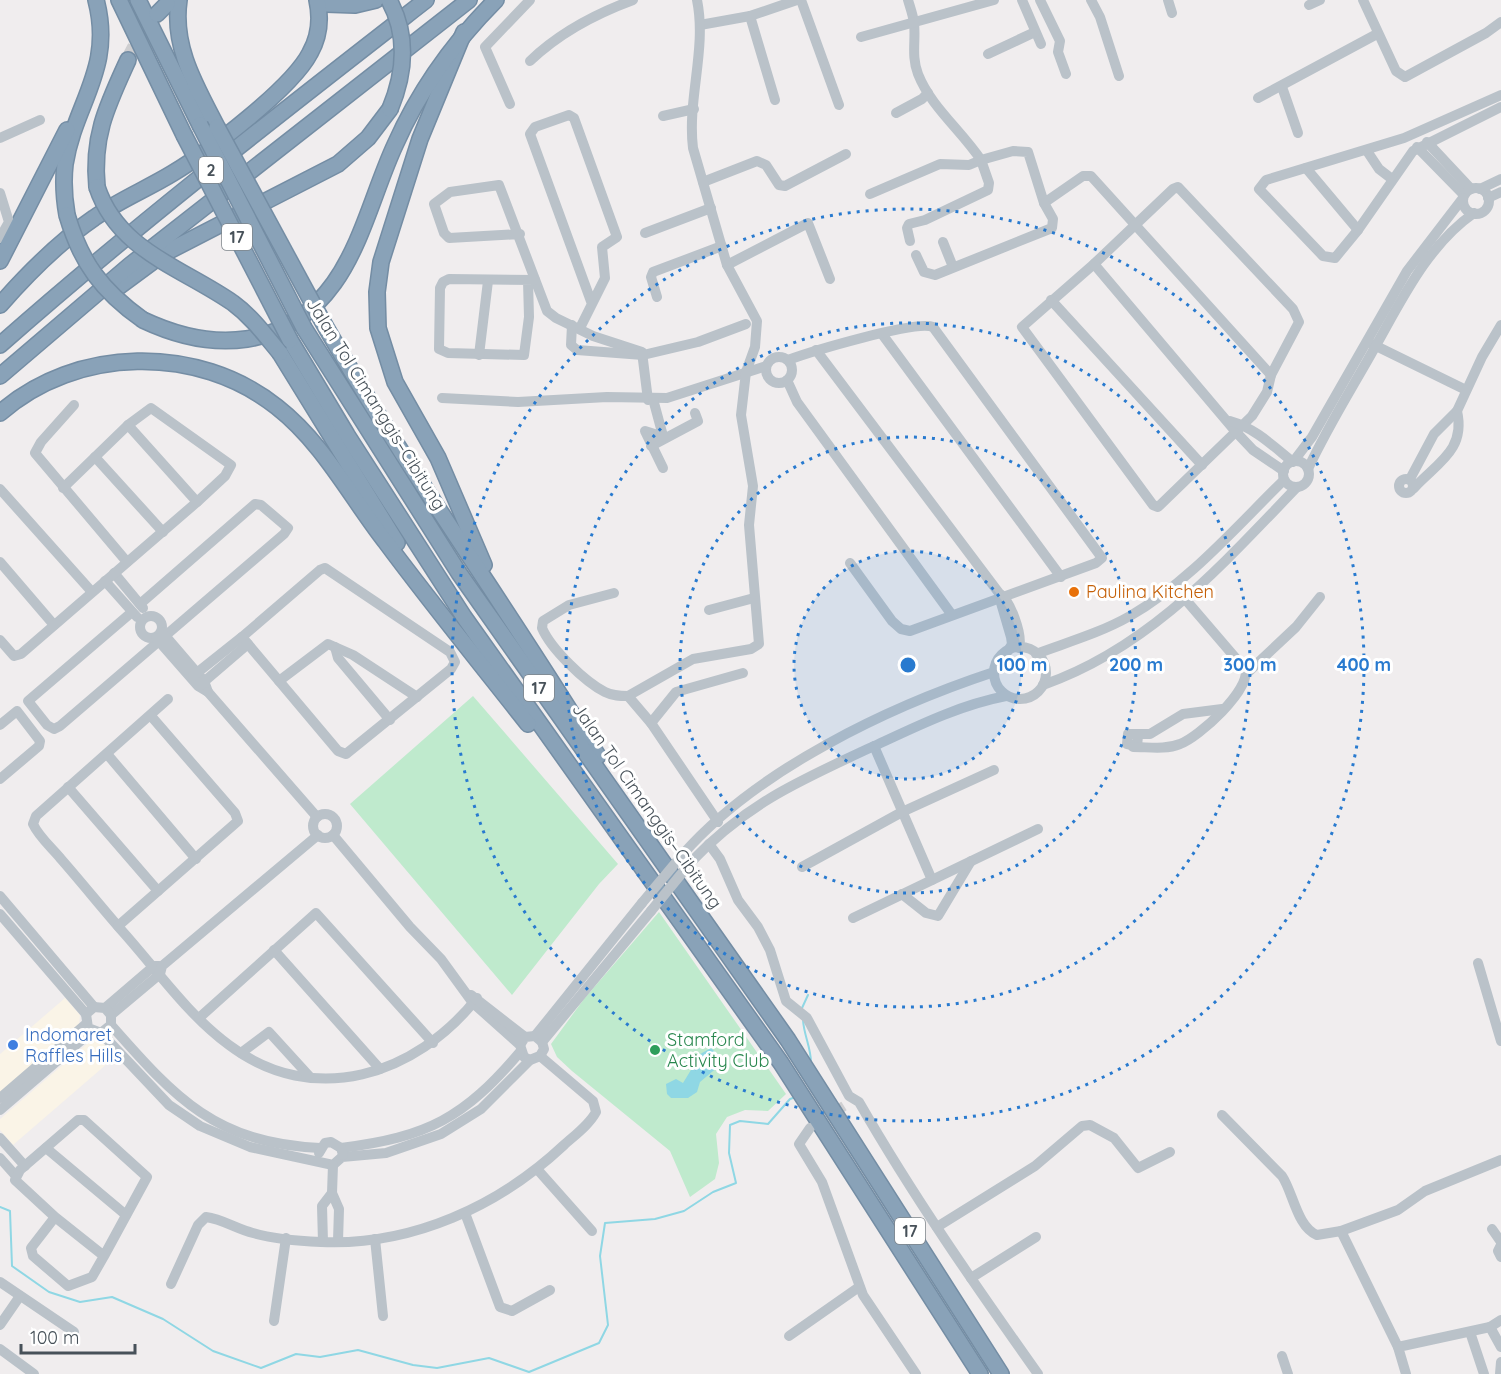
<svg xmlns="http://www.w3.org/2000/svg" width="1501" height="1374" font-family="Quicksand,sans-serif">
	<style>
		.commercial { fill: #faf4e7 }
		.green { fill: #bfeacd }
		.water { fill: #8fd7e4 }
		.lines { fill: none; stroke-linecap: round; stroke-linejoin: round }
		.stream { stroke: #8fd7e4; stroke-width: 2 }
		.minor-tunnel { stroke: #ceced0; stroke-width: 10; stroke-dasharray: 10 5; stroke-linecap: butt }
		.highway-tunnel { stroke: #ceced0; stroke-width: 15; stroke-dasharray: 15 8; stroke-linecap: butt }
		.highway-casing { stroke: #748da4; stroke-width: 18 }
		.minor { stroke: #bac2c9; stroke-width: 10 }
		.highway { stroke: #89a2b8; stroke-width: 15 }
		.highway-bridge-casing { stroke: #748da4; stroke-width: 18; stroke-linecap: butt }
		.minor-bridge { stroke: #bac2c9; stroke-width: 10 }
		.highway-bridge { stroke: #89a2b8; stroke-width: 15 }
		.ring { fill: none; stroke: #287acf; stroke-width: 3; stroke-dasharray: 3 6 }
		.food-dot { fill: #e8710a; stroke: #fff; stroke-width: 2 }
		.shop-dot { fill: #3f7fe0; stroke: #fff; stroke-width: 2 }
		.leisure-dot { fill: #2e9e5b; stroke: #fff; stroke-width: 2 }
		.labels { text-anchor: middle; stroke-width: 6; stroke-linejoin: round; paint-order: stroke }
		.shield { fill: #fff; stroke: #7e858b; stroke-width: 1.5 }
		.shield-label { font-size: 16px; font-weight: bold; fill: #475159 }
		.street-label { font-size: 18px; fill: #475159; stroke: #fff }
		.food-label { font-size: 18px; fill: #c56008; stroke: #fff; text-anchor: start }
		.shop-label { font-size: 18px; fill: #366cbe; stroke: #fff; text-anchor: start }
		.leisure-label { font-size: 18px; fill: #27864d; stroke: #fff; text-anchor: start }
		.centre { fill: #287acf; stroke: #fff; stroke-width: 3 }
		.ring-label { font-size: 18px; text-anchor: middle; font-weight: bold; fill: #287acf; stroke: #fff; stroke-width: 6; stroke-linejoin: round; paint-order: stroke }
	</style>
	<rect width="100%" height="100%" fill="#f0edee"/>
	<g class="commercial">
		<polygon points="65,998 80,1015 79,1025 0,1094 0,1054"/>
		<polygon points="96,1040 102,1042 115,1057 13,1145 0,1130 0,1119 89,1042"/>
	</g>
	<g class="green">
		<polygon points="473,696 618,864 599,884 512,995 350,804"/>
		<polygon points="659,912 786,1094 768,1111 745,1110 727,1117 716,1134 719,1163 715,1179 690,1197 670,1151 572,1071 557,1057 551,1044 584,999"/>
	</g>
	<polygon class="water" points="711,1048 720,1057 719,1066 700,1082 697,1092 688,1098 671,1098 667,1094 666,1084 676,1079 683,1083 694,1065 687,1064 683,1070 677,1067"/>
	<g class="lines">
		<g class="stream">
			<polyline points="802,1008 808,995"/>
			<path d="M803 1020C804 1036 811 1047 811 1063"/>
			<polyline points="0,1207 10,1211 12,1266 49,1292 80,1302 112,1297 163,1319 213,1351 261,1368 296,1354 320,1357 358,1350 413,1365 437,1368 489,1358 529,1372 599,1343 608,1325 600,1256 605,1223 655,1219 684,1211 713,1192 736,1183 729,1153 730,1125 740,1121 768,1124 790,1099 796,1097"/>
		</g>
		<polyline class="minor-tunnel" points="814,1125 844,1106"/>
		<polyline class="highway-tunnel" points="128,60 143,31 157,15"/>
		<g class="highway-casing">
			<g id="highway">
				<polyline points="119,0 184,135"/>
				<polyline points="138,0 200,125"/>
				<path d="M179 0C172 47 196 86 217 127"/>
				<polyline points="326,4 355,5 376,0"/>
				<polyline points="157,14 167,4"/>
				<polyline points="464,32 420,139 381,262 377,292 378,328 395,382 438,458 484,565"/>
				<path d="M97 187C92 136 107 106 128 60"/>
				<path d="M67 215C64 198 63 181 65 164 75 102 114 69 96 0"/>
				<polyline points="0,261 67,130"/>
				<polyline points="117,288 163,254 338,164 368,138 390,109"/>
				<path d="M0 305C28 273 59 242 94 218 119 200 147 189 173 173 208 152 292 88 310 53 319 37 321 18 317 0"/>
				<path d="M319 315C404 467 508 607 598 756"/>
				<path d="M143 320C213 353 286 350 334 283 362 244 375 188 395 145 419 91 454 42 496 0"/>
				<polyline points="304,328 459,573 788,1040 1001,1374"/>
				<polyline points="290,340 347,435 464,617 781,1063 980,1374"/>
				<path d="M0 345C137 224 282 112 426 0"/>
				<polyline points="280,353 397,543"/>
				<polyline points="0,376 129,266 469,0"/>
				<path d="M0 413C76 346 198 344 277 407 323 443 350 496 385 541 431 603 480 663 528 724"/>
			</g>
		</g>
		<g class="minor">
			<polyline points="801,0 839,105"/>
			<path d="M908 0C910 7 913 15 914 23 916 40 911 56 918 74 931 107 961 130 981 160L1013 151 1028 152 1044 203 1083 176H1091L1271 375"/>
			<polyline points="1022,0 1041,44"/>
			<polyline points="1040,0 1060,41 1058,52 1066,74"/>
			<polyline points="1091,0 1100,17 1119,76"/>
			<polyline points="1168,0 1172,13"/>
			<polyline points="1363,0 1396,71 1405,77 1486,33 1501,22"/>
			<polyline points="1309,5 1320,0"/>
			<polyline points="750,16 775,100"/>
			<polyline points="700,25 750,16 797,0"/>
			<polyline points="861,37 994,0"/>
			<polyline points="988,54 1035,32"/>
			<path d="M530 61C559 33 595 14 633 0"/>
			<polyline points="1282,87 1298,133"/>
			<polyline points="1501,95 1404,138 1266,180 1259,189 1323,256 1335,258 1358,230 1413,151 1501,107"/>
			<polyline points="1258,98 1377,34"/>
			<polyline points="510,104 485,47 530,0"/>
			<polyline points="896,113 922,99 928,93"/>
			<polyline points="663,116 694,109"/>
			<polyline points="0,138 40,120"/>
			<polyline points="1427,142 1471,189"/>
			<polyline points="1417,147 1464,195"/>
			<polyline points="1367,151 1379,169 1392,179"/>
			<polyline points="1306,168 1358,230"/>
			<polyline points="703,182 757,161 766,165 779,185 785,186 846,154"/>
			<polygon points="1178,187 1293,309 1299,322 1271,375 1267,392 1252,416 1158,507 1153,505 1022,327 1094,264 1173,189"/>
			<circle cx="1476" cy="201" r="13"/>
			<polyline points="1480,189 1501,179"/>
			<polyline points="0,193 9,222 0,238"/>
			<polyline points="870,194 940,164 969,165 981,160 989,183 988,190 925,220 909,224 907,228 910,241"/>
			<polyline points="1488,198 1501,192"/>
			<polyline points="645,233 711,208"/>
			<polyline points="520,234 449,238 444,233 434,204 450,192 499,185 547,311 556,318 593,336 642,352 648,400"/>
			<polyline points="943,242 953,267"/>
			<polyline points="916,255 924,272 935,275 1052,228 1053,219 1044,203"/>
			<polyline points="1094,264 1236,432 1253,450 1284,471"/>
			<polyline points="727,265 808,223 830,279"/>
			<polyline points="528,281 529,317 524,355 448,353 439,349 440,288 443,282 449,279 535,280"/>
			<polyline points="657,297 651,277 653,272 722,246"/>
			<polyline points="1051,300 1202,465"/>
			<polyline points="572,325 571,345 577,350 643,355 698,342 746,324"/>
			<polyline points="580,328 605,278 602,247 617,237 574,118 569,115 535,127 530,134 592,304"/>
			<polyline points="882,334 1061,577"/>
			<polyline points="1372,344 1466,390"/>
			<path d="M816 350 999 593C1010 600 1023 634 1019 648"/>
			<polyline points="479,355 488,281"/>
			<circle cx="779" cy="370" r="13"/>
			<path d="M788 360C810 352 915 320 933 327L1102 558 1096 563 910 631 901 629 892 621 850 563"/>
			<polyline points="787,380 797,402 952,615"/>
			<polyline points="442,398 518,402 607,397 667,398 766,366"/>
			<polyline points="653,399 663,436"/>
			<polyline points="74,405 41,442 35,453 127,562"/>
			<path d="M1230 421C1255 428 1273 446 1293 462L1312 437 1407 271 1463 198"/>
			<polyline points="128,425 197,502"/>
			<polyline points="651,446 698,421 695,413"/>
			<polyline points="95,457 163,532"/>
			<circle cx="1296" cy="474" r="13"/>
			<polyline points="663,468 645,431 664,437"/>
			<path d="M1308 469C1326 430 1349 393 1370 356 1399 306 1425 247 1474 213"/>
			<circle cx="1406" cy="486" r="7"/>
			<polyline points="1410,479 1434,434 1457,411 1482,357 1501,325"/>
			<path d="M1414 488C1437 463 1466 450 1457 411"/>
			<polyline points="0,489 92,592"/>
			<polyline points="0,562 54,625"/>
			<polygon points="325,568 450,652 455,662 451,669 346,754 338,751 242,637 320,570"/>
			<polyline points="114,573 143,608"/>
			<polyline points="105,581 137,617"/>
			<path d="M614 593 569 605 543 621 542 628C551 649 585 682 605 692 613 696 620 696 628 696L651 723 718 822"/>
			<polyline points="999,596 1011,637 1012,644 1008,651"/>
			<polyline points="709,610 754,598"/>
			<polyline points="132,612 28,701 47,725 54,729 60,726 284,534 288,528 261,505 255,504 140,604"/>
			<circle cx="151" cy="627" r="11"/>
			<polyline points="156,638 198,686 208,692 204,681 162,632"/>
			<polyline points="0,640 14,656 21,654 197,502 225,476 231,465 151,408 128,425 63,488"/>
			<polyline points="335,647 338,658 390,720"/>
			<circle cx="1020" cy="673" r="26"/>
			<path d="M1036 654C1068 642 1100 633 1130 616 1188 583 1236 527 1284 480"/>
			<polyline points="1246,674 1296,627 1320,597"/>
			<polyline points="193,676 242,637"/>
			<polyline points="279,681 328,644 353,655 417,697"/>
			<path d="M1043 685C1149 648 1221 566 1297 487"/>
			<polyline points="199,686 248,644"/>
			<polyline points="208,692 317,817"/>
			<path d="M628 696 693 659 751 649 759 644 749 525 753 486 741 415 746 372 755 347 757 321 727 265 693 148C687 99 707 49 697 0"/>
			<path d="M168 699 36 816 33 824C39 837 52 848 61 859 82 883 102 908 123 932 157 970 188 1015 229 1045 314 1109 416 1075 477 998"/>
			<polyline points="651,723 676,692 743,673"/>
			<polyline points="0,725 17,711 40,741 39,746 0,779"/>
			<polyline points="1138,736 1137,746 1127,744 1128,734 1150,734 1183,714 1222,709"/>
			<polyline points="874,746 932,880"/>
			<path d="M1133 747C1149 747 1165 750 1180 744 1198 738 1252 689 1245 669L1185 599"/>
			<polyline points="107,754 196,859"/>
			<polyline points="68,787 158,891"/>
			<circle cx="325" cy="826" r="12"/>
			<polyline points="333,835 410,927 441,959 473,1003 520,1045 524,1057 530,1060"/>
			<path d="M709 844 720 859 738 900 758 927 770 950 786 1001 807 1018 849 1096 859 1102C913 1196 975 1285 1038 1374"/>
			<path d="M683 854C758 769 888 707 994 672"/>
			<path d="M691 862C747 803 801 780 872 747 915 727 959 705 1006 696"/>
			<polyline points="802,867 902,812 994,770"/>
			<polyline points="902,894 926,913 938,916 971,861"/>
			<polyline points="0,896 94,1007"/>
			<polyline points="0,914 86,1014"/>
			<polyline points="853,918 1038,829"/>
			<polyline points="118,926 238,821 235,813 151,716"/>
			<polyline points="274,950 380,1069"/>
			<polyline points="1478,963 1501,1041"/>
			<polyline points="471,995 525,1037"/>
			<polyline points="105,1008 154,966 159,966"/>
			<polyline points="111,1015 160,974 162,966 318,835"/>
			<polyline points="199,1018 316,913 433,1043"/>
			<path d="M111 1025C176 1099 216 1143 320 1148"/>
			<polyline points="101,1033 111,1025 111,1015 105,1008 94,1007 86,1014 88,1028 101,1033 169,1105 200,1126 250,1147 333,1165 342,1157 386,1153 441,1134 481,1109 530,1060 540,1056 544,1049 542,1042 535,1036 525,1037 520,1045"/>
			<polyline points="535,1036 642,903"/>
			<polyline points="542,1042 651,911"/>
			<polyline points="241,1053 269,1032 310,1077"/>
			<polyline points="0,1098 86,1024"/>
			<polyline points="0,1110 92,1031"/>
			<path d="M1222 1115 1282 1176C1293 1192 1297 1227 1317 1235L1341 1231 1398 1210 1425 1191 1501 1160"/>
			<polyline points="810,1128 799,1144 822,1182 863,1295 916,1374"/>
			<polyline points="0,1138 25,1166"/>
			<polyline points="46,1148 126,1215"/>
			<path d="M341 1148C428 1137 464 1118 520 1052"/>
			<polyline points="319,1153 325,1143 331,1142 341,1148 343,1155"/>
			<polyline points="0,1158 16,1176"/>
			<polyline points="333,1165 332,1193 339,1209 338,1241"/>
			<polyline points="537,1169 592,1231"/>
			<polyline points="465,1213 500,1307 512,1311 550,1290"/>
			<polyline points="55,1217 31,1248 33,1256 68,1286 92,1277 104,1256 55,1217 15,1180 20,1170 78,1120 84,1120 147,1177 104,1256"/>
			<polyline points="937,1227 1035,1166 1082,1126 1090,1125 1114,1138 1138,1168 1170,1152"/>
			<polyline points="1492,1229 1501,1242"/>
			<polyline points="1341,1231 1398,1347"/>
			<polyline points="375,1239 383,1316"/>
			<polyline points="323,1242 322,1206 332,1193"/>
			<polyline points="1501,1245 1498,1251 1501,1257"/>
			<polyline points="971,1278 1036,1237"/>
			<polyline points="0,1282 74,1332"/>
			<path d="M171 1284 198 1225 206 1217C222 1219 237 1229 253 1233 274 1239 299 1241 321 1242 412 1246 499 1206 564 1145 575 1135 589 1125 596 1112L593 1101 540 1056"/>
			<polyline points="274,1321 286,1238"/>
			<polyline points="0,1325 20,1296"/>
			<polyline points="1490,1327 1501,1347"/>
			<polyline points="1470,1332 1484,1374"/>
			<polyline points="789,1336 859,1287"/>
			<polyline points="0,1349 34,1374"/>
			<polyline points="1282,1356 1288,1374"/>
			<polyline points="1406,1374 1398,1347 1490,1327 1501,1320"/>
			<polyline points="1500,1374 1501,1362"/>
		</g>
		<use href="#highway" class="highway"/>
		<g class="highway-bridge-casing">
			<g id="highway-bridge">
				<path d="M389 0C408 35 405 73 390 109"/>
				<polyline points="200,125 304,328"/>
				<polyline points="217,127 319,315"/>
				<polyline points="184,135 290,340"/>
				<path d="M97 187C118 251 183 268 233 303 252 317 265 335 280 353"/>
				<path d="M67 215C81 263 102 291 143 320"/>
			</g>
		</g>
		<g class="minor-bridge">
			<polyline points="642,903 683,854"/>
			<polyline points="651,911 691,862"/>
		</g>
		<use href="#highway-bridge" class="highway-bridge"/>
	</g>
	<circle cx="908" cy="665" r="114" fill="#287acf" fill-opacity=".12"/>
	<g class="ring">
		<circle cx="908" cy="665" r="114"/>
		<circle cx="908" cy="665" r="228"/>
		<circle cx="908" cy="665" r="342"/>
		<circle cx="908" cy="665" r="456"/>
	</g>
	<circle class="food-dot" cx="1074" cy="592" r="6"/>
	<circle class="shop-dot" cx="13" cy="1045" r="6"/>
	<circle class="leisure-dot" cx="655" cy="1050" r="6"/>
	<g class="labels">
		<g class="shield">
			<rect x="199" y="157" width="24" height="26" rx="4.5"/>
			<rect x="222" y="224" width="30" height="26" rx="4.5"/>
			<rect x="524" y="675" width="30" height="26" rx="4.5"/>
			<rect x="895" y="1218" width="30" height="26" rx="4.5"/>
		</g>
		<g class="shield-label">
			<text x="211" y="176">2</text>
			<text x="237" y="243">17</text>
			<text x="539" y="694">17</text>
			<text x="910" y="1237">17</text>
		</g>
		<g class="street-label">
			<text transform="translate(376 404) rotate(58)" y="6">Jalan Tol Cimanggis–Cibitung</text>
			<text transform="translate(647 806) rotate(55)" y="6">Jalan Tol Cimanggis–Cibitung</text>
		</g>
		<g class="food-label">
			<text x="1086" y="598">Paulina Kitchen</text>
		</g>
		<g class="shop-label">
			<text x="25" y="1041">Indomaret<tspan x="25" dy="21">Raffles Hills</tspan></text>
		</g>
		<g class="leisure-label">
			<text x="667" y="1046">Stamford<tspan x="667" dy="21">Activity Club</tspan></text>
		</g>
	</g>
	<circle cx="908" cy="665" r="9" class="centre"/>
	<g class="ring-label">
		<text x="1022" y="671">100 m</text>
		<text x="1136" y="671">200 m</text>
		<text x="1250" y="671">300 m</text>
		<text x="1364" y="671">400 m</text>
	</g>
	<path d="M21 1344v9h114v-9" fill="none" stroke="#475159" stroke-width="3"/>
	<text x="30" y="1344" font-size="18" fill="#475159" stroke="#ffffff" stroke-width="4.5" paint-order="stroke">100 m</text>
</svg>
